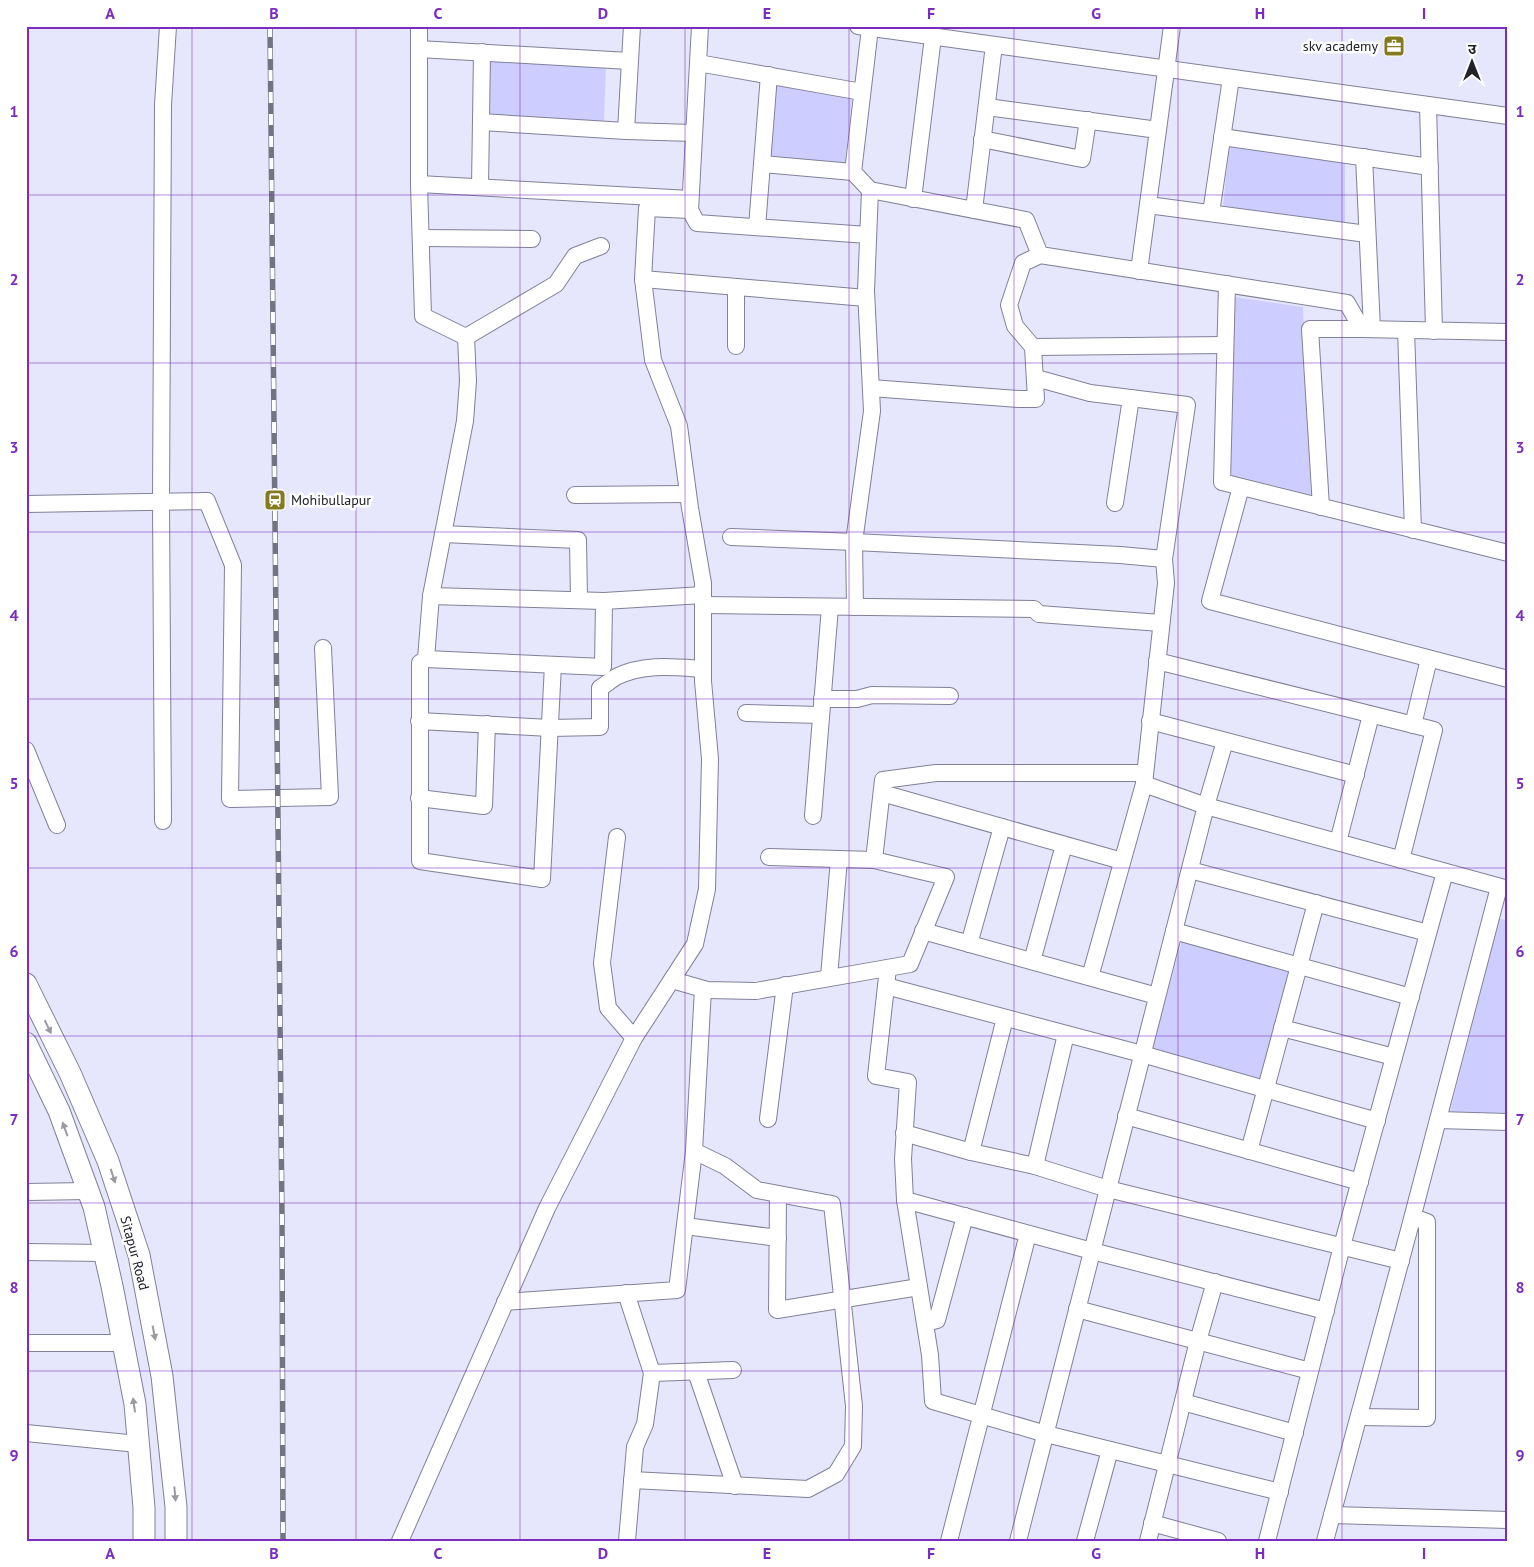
<svg xmlns="http://www.w3.org/2000/svg" width="1534" height="1567" font-family="'PT Sans','Noto Sans Devanagari',sans-serif">
	<style>
		.green { fill: #cdceff }
		.lines { fill: none; stroke-linecap: round; stroke-linejoin: round }
		.minor-casing { stroke: #808098; stroke-width: 18 }
		.major-casing { stroke: #808098; stroke-width: 23 }
		.minor { stroke: #fff; stroke-width: 16 }
		.major { stroke: #fff; stroke-width: 21 }
		.rail-casing { stroke: #737482; stroke-width: 5.5 }
		.rail { stroke: #fff; stroke-width: 4; stroke-dasharray: 11; stroke-linecap: butt }
		.oneway { fill: #9b9b9f }
		.grid { fill: none; stroke: #7b2cbf; stroke-width: 1; stroke-opacity: 0.55 }
		.labels { text-anchor: middle; stroke-width: 5; stroke-linejoin: round; paint-order: stroke }
		.poi-label { font-size: 14px; fill: #21212a; stroke: #fff; text-anchor: end }
		.street-label { font-size: 14px; fill: #21212a; stroke: #fff }
		.neatline { fill: none; stroke: #7b2cbf; stroke-width: 2 }
		.grid-label { font-size: 16px; text-anchor: middle; font-weight: bold; fill: #7b2cbf }
	</style>
	<rect width="100%" height="100%" fill="#e6e7fc"/>
	<g class="green">
		<polygon points="490,59 606,65 604,122 489,117"/>
		<polygon points="776,83 852,95 845,165 768,157"/>
		<polygon points="1229,147 1345,162 1345,223 1223,206"/>
		<polygon points="1235,297 1303,307 1311,495 1229,475"/>
		<polygon points="1499,919 1508,920 1508,1113 1449,1115"/>
		<polygon points="1182,940 1292,970 1261,1081 1151,1051"/>
	</g>
	<g class="lines">
		<g class="minor-casing">
			<g id="minor">
				<polyline points="419,26 419,184 423,316 466,337 556,284 575,256 601,246"/>
				<polyline points="858,26 1508,116"/>
				<polyline points="419,49 629,61"/>
				<polyline points="698,63 862,92"/>
				<polyline points="1428,105 1434,331"/>
				<polyline points="987,107 1158,130"/>
				<polyline points="481,122 626,131 694,133"/>
				<polyline points="626,131 632,26"/>
				<polyline points="1222,137 1430,167"/>
				<polyline points="982,139 1082,159 1088,120"/>
				<polyline points="1364,157 1372,329"/>
				<polyline points="762,164 853,172 870,190 1026,220 1040,255 1347,303 1362,329 1508,332"/>
				<polyline points="853,172 870,28"/>
				<polyline points="419,184 690,199"/>
				<polyline points="480,187 482,52"/>
				<polyline points="913,199 933,37"/>
				<polyline points="1148,205 1367,234"/>
				<polyline points="690,210 697,223 868,235"/>
				<polyline points="974,210 994,45"/>
				<polyline points="1211,213 1231,78"/>
				<polyline points="757,227 769,75"/>
				<polyline points="421,238 532,239"/>
				<polyline points="1040,255 1023,263 1009,305 1015,326 1033,347 1225,345"/>
				<polyline points="1139,271 1172,26"/>
				<polyline points="643,279 866,298"/>
				<polyline points="1227,284 1222,482 1508,553"/>
				<polyline points="1406,330 1413,530"/>
				<polyline points="466,337 468,381 465,421 431,596 426,659 420,663 420,861 542,879 553,665"/>
				<polyline points="736,346 736,287"/>
				<polyline points="1036,378 1090,393 1187,405 1164,559 1166,583 1144,784 1090,977"/>
				<polyline points="871,388 1019,399 1036,399 1033,347"/>
				<polyline points="1241,487 1210,601 1508,679"/>
				<polyline points="575,495 688,494"/>
				<polyline points="1115,503 1131,398"/>
				<polyline points="26,504 207,501 233,565 230,799 330,797 323,648"/>
				<polyline points="1321,507 1310,329 1362,329"/>
				<polyline points="443,534 578,540 579,600"/>
				<polyline points="731,537 854,542 1120,555 1164,559"/>
				<polyline points="431,596 604,601 703,595"/>
				<polyline points="703,605 1034,609 1039,614 1161,623"/>
				<polyline points="855,607 854,542 872,411 866,291 870,190"/>
				<polyline points="426,659 603,667 604,601"/>
				<polyline points="1157,661 1434,730 1401,860"/>
				<polyline points="822,699 857,699 872,695 950,696"/>
				<polyline points="746,713 821,715"/>
				<path d="M419 721 550 728 600 727V688C605 685 611 680 616 677 643 663 675 667 703 669"/>
				<polyline points="1150,721 1356,775"/>
				<polyline points="1413,725 1429,659"/>
				<polyline points="26,750 57,825"/>
				<polyline points="1144,784 1206,806 1508,889"/>
				<polyline points="882,793 1122,861"/>
				<polyline points="419,798 484,806 487,724"/>
				<polyline points="813,816 830,607"/>
				<polyline points="163,821 161,502 163,105 168,26"/>
				<polyline points="617,837 602,963 608,1008 634,1038"/>
				<polyline points="1338,842 1371,715"/>
				<polyline points="874,860 883,780 936,773 1144,773"/>
				<polyline points="1190,870 1428,933"/>
				<polyline points="923,931 1157,996"/>
				<polyline points="1174,931 1411,997"/>
				<polyline points="969,944 1002,827"/>
				<polyline points="1032,961 1064,845"/>
				<polyline points="888,968 876,1076 908,1082 903,1159 905,1200 930,1355 933,1401 1046,1434 1280,1492"/>
				<polyline points="829,977 839,859"/>
				<polyline points="672,980 707,990 756,991 910,964 946,877 874,860 769,857"/>
				<polyline points="886,986 1142,1054 1377,1121"/>
				<polyline points="1282,1028 1394,1057"/>
				<polyline points="1126,1116 1360,1182"/>
				<polyline points="768,1119 785,985"/>
				<polyline points="1438,1120 1508,1122"/>
				<polyline points="904,1133 971,1152 1035,1166 1108,1189 1401,1261"/>
				<polyline points="1249,1151 1316,903"/>
				<polyline points="971,1152 1005,1018"/>
				<polyline points="1035,1166 1066,1034"/>
				<polyline points="26,1192 88,1191"/>
				<polyline points="778,1195 777,1310 919,1287"/>
				<polyline points="905,1200 1092,1251 1326,1311"/>
				<polyline points="685,1226 778,1238"/>
				<polyline points="26,1252 105,1253"/>
				<polyline points="626,1293 652,1373 645,1424 635,1447 627,1541"/>
				<polyline points="505,1302 677,1290 694,1151 703,989"/>
				<polyline points="1077,1309 1310,1371"/>
				<polyline points="925,1323 937,1320 965,1216"/>
				<polyline points="26,1343 123,1343"/>
				<polyline points="696,1372 735,1486"/>
				<polyline points="652,1373 733,1370"/>
				<polyline points="1183,1402 1295,1433"/>
				<polyline points="1359,1417 1427,1418 1427,1222 1413,1217"/>
				<polyline points="26,1433 138,1444"/>
				<polyline points="632,1480 808,1489 836,1474 853,1446 854,1406 832,1204 757,1190 725,1166 694,1151"/>
				<polyline points="1332,1515 1508,1520"/>
				<polyline points="1152,1523 1218,1541"/>
				<polyline points="400,1541 547,1208 634,1038 695,944 707,889 710,759 703,681 703,583 690,508 679,426 653,360 643,279 647,208 690,210 700,26"/>
				<polyline points="949,1541 1028,1234"/>
				<polyline points="1018,1541 1206,806 1225,741"/>
				<polyline points="1085,1541 1110,1450"/>
				<polyline points="1148,1541 1198,1341 1215,1282"/>
				<polyline points="1267,1541 1342,1246 1445,872"/>
				<polyline points="1325,1541 1409,1230 1499,887"/>
			</g>
		</g>
		<g class="major-casing">
			<g id="major">
				<polyline points="26,984 70,1073 108,1161 139,1255 162,1376 176,1507 176,1541"/>
				<polyline points="26,1043 59,1111 94,1207 112,1286 135,1404 144,1508 144,1541"/>
			</g>
		</g>
		<use href="#minor" class="minor"/>
		<use href="#major" class="major"/>
		<g class="rail-casing">
			<polyline id="rail" points="270,26 282,1219 283,1541"/>
		</g>
		<use href="#rail" class="rail"/>
	</g>
	<defs><path id="oneway-solid" d="M-6-.8H1V-3.2L6.5 0L1 3.2V.8H-6Z" transform="scale(1.25)"/></defs>
	<g class="oneway">
		<use href="#oneway-solid" transform="translate(48 1027) rotate(64)"/>
		<use href="#oneway-solid" transform="translate(65 1129) rotate(-110)"/>
		<use href="#oneway-solid" transform="translate(113 1176) rotate(72)"/>
		<use href="#oneway-solid" transform="translate(154 1333) rotate(79)"/>
		<use href="#oneway-solid" transform="translate(134 1405) rotate(-98)"/>
		<use href="#oneway-solid" transform="translate(175 1494) rotate(85)"/>
	</g>
	<path class="grid" d="M192 26V1541M356 26V1541M520 26V1541M685 26V1541M849 26V1541M1014 26V1541M1178 26V1541M1342 26V1541M26 195H1508M26 363H1508M26 532H1508M26 699H1508M26 868H1508M26 1036H1508M26 1203H1508M26 1371H1508"/>
	<defs>
		<g id="office-square" transform="scale(1.125)"><rect x="-9" y="-9" width="18" height="18" rx="4" fill="#827b20" stroke="#fff"/><path d="M-6-3h4V-5.5h4V-3h4V5H-6ZM-1-4.5V-3h2v-1.5ZM-6 0V1H6V0Z" fill="#fff"/></g>
		<g id="station-square" transform="scale(1.125)"><rect x="-9" y="-9" width="18" height="18" rx="4" fill="#827b20" stroke="#fff"/><path d="M-3-6H3Q5-6 5-4V2Q5 4 3 4L4.5 6H3L1.5 4h-3L-3 6H-4.5L-3 4Q-5 4-5 2V-4Q-5-6-3-6ZM-3.5-4v3h7v-3ZM-3.5 1v1.5H-2V1ZM2 1v1.5H3.5V1Z" fill="#fff"/></g>
	</defs>
	<g fill-rule="evenodd">
		<use href="#office-square" x="1394" y="46"/>
		<use href="#station-square" x="275" y="500"/>
	</g>
	<g class="labels">
		<g class="poi-label">
			<text x="1378" y="51">skv academy</text>
			<text x="291" y="505" text-anchor="start">Mohibullapur</text>
		</g>
		<g class="street-label">
			<text transform="translate(135 1253) rotate(75)" y="5">Sitapur Road</text>
		</g>
	</g>
	<rect width="1534" height="1567" fill="none" stroke="#ffffff" stroke-width="55"/>
	<g transform="translate(1472 62)" stroke="#ffffff" stroke-width="4" paint-order="stroke">
	<path d="M0-4L9 19L0 12L-9 19Z" fill="#21212a"/>
	<text y="-8" font-size="14" font-weight="bold" text-anchor="middle" fill="#21212a">उ</text>
	</g>
	<rect x="28" y="28" width="1478" height="1512" class="neatline"/>
	<g class="grid-label">
		<text x="110" y="19">A</text>
		<text x="274" y="19">B</text>
		<text x="438" y="19">C</text>
		<text x="603" y="19">D</text>
		<text x="767" y="19">E</text>
		<text x="931" y="19">F</text>
		<text x="1096" y="19">G</text>
		<text x="1260" y="19">H</text>
		<text x="1424" y="19">I</text>
		<text x="14" y="117">1</text>
		<text x="1520" y="117">1</text>
		<text x="14" y="285">2</text>
		<text x="1520" y="285">2</text>
		<text x="14" y="453">3</text>
		<text x="1520" y="453">3</text>
		<text x="14" y="621">4</text>
		<text x="1520" y="621">4</text>
		<text x="14" y="789">5</text>
		<text x="1520" y="789">5</text>
		<text x="14" y="957">6</text>
		<text x="1520" y="957">6</text>
		<text x="14" y="1125">7</text>
		<text x="1520" y="1125">7</text>
		<text x="14" y="1293">8</text>
		<text x="1520" y="1293">8</text>
		<text x="14" y="1461">9</text>
		<text x="1520" y="1461">9</text>
		<text x="110" y="1559">A</text>
		<text x="274" y="1559">B</text>
		<text x="438" y="1559">C</text>
		<text x="603" y="1559">D</text>
		<text x="767" y="1559">E</text>
		<text x="931" y="1559">F</text>
		<text x="1096" y="1559">G</text>
		<text x="1260" y="1559">H</text>
		<text x="1424" y="1559">I</text>
	</g>
</svg>
